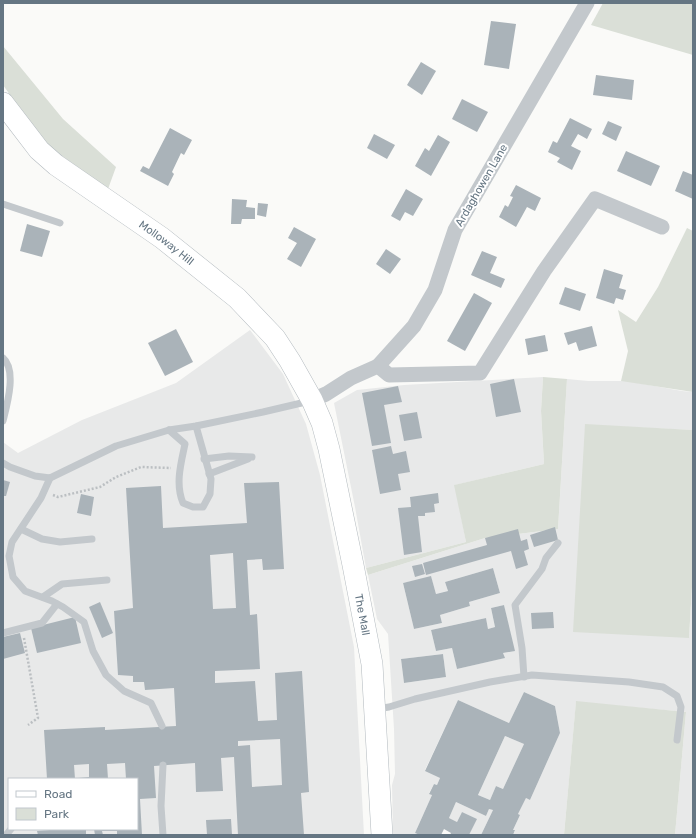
<svg xmlns="http://www.w3.org/2000/svg" width="696" height="838" font-family="Rubik,sans-serif">
	<style>
		.built { fill: #e8e9e9; fill-rule: evenodd }
		.green { fill: #dadfd7 }
		.building { fill: #aab3b9; fill-rule: evenodd }
		.lines { fill: none; stroke-linecap: round; stroke-linejoin: round }
		.secondary-casing { stroke: #b3babf; stroke-width: 22 }
		.path { stroke: #bbbfc2; stroke-width: 2.5; stroke-dasharray: 2 2; stroke-linecap: butt }
		.service { stroke: #c3c8cc; stroke-width: 7 }
		.minor { stroke: #c3c8cc; stroke-width: 15 }
		.secondary { stroke: #fff; stroke-width: 21 }
		.labels { text-anchor: middle; stroke-width: 4; stroke-linejoin: round; paint-order: stroke }
		.street-label { font-size: 11px; fill: #657683; stroke: #fff }
	</style>
	<rect width="100%" height="100%" fill="#fafaf8"/>
	<g class="built">
		<path d="M250 330 283 374 306 424 320 475 354 647 364 835H3V442L18 453 82 420 176 383ZM9 779H137V829H9Z"/>
		<polygon points="543,377 541,411 544,464 455,485 466,542 366,568 355,507 334,403 357,390 404,385"/>
		<path d="M567 379 588 381H627L682 391 693 392V430L585 425 689 638 693 570V835H675L686 712 576 702 564 835H513L515 831 513 830 520 815 518 814 526 798 530 800 560 733 555 706 524 692 509 723 458 700 425 770 440 778 437 785 434 784 429 793 432 795 415 833 420 835H393L392 785 395 774 394 729 388 634 377 619 368 575 485 538 558 529ZM493 568 500 593 469 602 470 606 440 615 442 623 414 629 403 583 431 577 436 594 448 591 445 582ZM504 605 514 651 503 653 504 658 457 669 452 648 436 651 431 630 486 618 488 629 495 627 491 608ZM443 654 446 677 404 683 401 659Z"/>
		<polygon points="505,736 524,744 503,789 496,786 490,800 478,795"/>
		<polygon points="456,802 486,816 489,809 493,810 481,835 469,835 476,819 462,812 457,822 449,818"/>
	</g>
	<g class="green">
		<polygon points="603,3 693,3 693,55 591,25"/>
		<polygon points="3,46 63,119 116,167 108,189 44,143 3,85"/>
		<polygon points="687,228 693,231 693,392 621,381 628,351 618,310 636,322 658,287"/>
		<polygon points="543,377 567,379 558,529 485,538 368,575 366,568 466,542 454,485 544,464 541,411"/>
		<polygon points="585,424 693,430 693,570 689,638 573,632"/>
		<polygon points="576,701 686,712 675,835 564,835"/>
	</g>
	<g class="building">
		<polygon points="491,21 516,24 509,69 484,65"/>
		<polygon points="421,62 436,71 422,95 407,85"/>
		<polygon points="596,75 634,80 632,100 593,95"/>
		<polygon points="462,99 488,112 477,132 452,119"/>
		<polygon points="570,118 592,129 587,139 578,134 571,146 581,151 572,170 557,162 560,158 548,152 553,141 557,143"/>
		<polygon points="608,121 622,127 616,141 602,134"/>
		<polygon points="170,128 192,140 184,155 181,153 172,172 174,174 168,186 140,171 143,166 149,169"/>
		<polygon points="374,134 395,145 387,159 367,148"/>
		<polygon points="438,135 450,142 431,176 415,166 425,148 429,151"/>
		<polygon points="626,151 660,166 651,186 617,171"/>
		<polygon points="683,171 693,175 693,199 675,191"/>
		<polygon points="516,185 541,198 535,211 527,207 516,227 499,217 505,205 508,207 513,197 510,196"/>
		<polygon points="406,189 423,199 413,216 405,212 400,221 391,216"/>
		<polygon points="232,199 247,200 246,207 255,208 255,219 242,219 241,224 231,224"/>
		<polygon points="258,203 268,204 266,217 257,215"/>
		<polygon points="27,224 50,231 42,257 20,251"/>
		<polygon points="294,227 316,239 301,267 287,259 297,243 288,238"/>
		<polygon points="386,249 401,259 390,274 376,264"/>
		<polygon points="482,251 497,257 490,273 505,279 501,288 471,275"/>
		<polygon points="604,269 623,275 619,288 626,290 623,300 616,298 614,304 596,298"/>
		<polygon points="565,287 586,294 580,311 559,304"/>
		<polygon points="474,293 492,303 465,351 447,341"/>
		<polygon points="592,326 597,346 579,351 576,342 568,345 564,333"/>
		<polygon points="176,329 193,362 165,376 148,343"/>
		<polygon points="545,335 548,351 528,355 525,339"/>
		<polygon points="514,379 521,412 496,417 490,384"/>
		<polygon points="398,386 402,402 384,405 391,443 372,446 362,393"/>
		<polygon points="417,412 422,438 404,441 399,415"/>
		<polygon points="391,446 393,454 406,451 410,472 398,474 401,490 380,494 372,450"/>
		<polygon points="3,480 10,482 6,496 3,496"/>
		<path d="M279 482 284 569 263 570 262 559 247 560 250 615 257 614 260 669 215 671V683L255 681 258 721 277 720 275 673 302 671 309 792 301 793 304 835H238L234 757 221 758 223 791 196 792 195 763 154 766 156 798 140 799 142 835H117V831H102L103 835H95L94 829H137V779H126L125 763 107 764 108 779H78V778L89 777V764L74 765 75 779H47L44 730 105 727V730L176 726 174 688 145 690 144 682H133V676L118 675 114 611 133 608 126 488 161 486 163 528 247 523 244 483ZM233 553 236 608 213 609 210 555ZM280 739 282 785 252 787 250 745 238 746V741Z"/>
		<polygon points="438,493 439,503 434,504 435,512 425,513 425,516 418,516 422,552 404,555 398,508 411,507 410,497"/>
		<polygon points="81,494 94,497 91,516 77,513"/>
		<polygon points="555,527 558,540 534,547 530,535"/>
		<polygon points="518,529 521,541 527,539 529,549 524,551 528,565 516,569 511,551 426,575 423,563 487,545 485,538"/>
		<polygon points="422,564 425,574 415,577 412,566"/>
		<polygon points="493,568 500,593 469,602 470,606 440,615 442,623 414,629 403,583 431,576 436,594 448,591 445,582"/>
		<polygon points="100,602 113,633 102,638 89,607"/>
		<polygon points="504,605 515,651 503,653 505,658 457,669 452,648 436,651 431,630 486,618 488,629 495,627 491,608"/>
		<polygon points="553,612 554,628 532,629 531,613"/>
		<polygon points="75,617 81,643 37,653 31,628"/>
		<polygon points="20,633 25,653 3,659 3,637"/>
		<polygon points="443,654 446,677 404,683 401,659"/>
		<path d="M524 692 555 706 560 733 530 800 526 798 518 814 520 815 513 830H515L513 835H481L493 810 489 809 486 816 456 802 449 818 457 822 462 812 477 819 469 835H450L451 833 444 829 441 835H420L415 833 432 795 429 794 434 784 437 785 440 778 425 771 458 700 509 723ZM505 736 524 744 503 789 496 786 490 800 478 795Z"/>
		<polygon points="231,819 232,835 207,835 206,820"/>
		<polygon points="62,829 86,829 86,835 38,835 37,831"/>
	</g>
	<g class="lines">
		<g class="secondary-casing">
			<g id="secondary">
				<path id="s1" d="M3 103 39 150 56 165 162 238 237 298 275 338 290 361 312 400 322 423 329 449 353 565 372 664 382 835"/>
			</g>
		</g>
		<g class="path">
			<polyline points="53,495 58,497 100,487 116,477 141,467 171,468"/>
			<polyline points="24,638 38,718 28,725"/>
		</g>
		<g class="service">
			<polyline points="3,204 60,223"/>
			<path d="M3 358C17 370 7 405 3 421"/>
			<path d="M169 430 185 444C181 463 175 484 183 503L193 507H203L210 494 211 479 196 426"/>
			<polyline points="204,459 229,456 252,457"/>
			<polyline points="3,463 10,467 35,476 50,478 116,446 169,430 196,426 263,412 310,401"/>
			<polyline points="209,474 248,459"/>
			<polyline points="50,478 41,498 12,542 9,556 13,577 25,591 52,601 63,607 84,622 93,651 106,675 124,691 151,703 162,726"/>
			<polyline points="21,529 42,539 60,542 92,539"/>
			<polyline points="43,597 62,584 107,580"/>
			<polyline points="3,633 42,623 57,604"/>
			<polyline points="524,677 522,648 515,605 542,569 546,558 558,543"/>
			<polyline points="377,709 389,707 415,699 490,682 532,675 629,682 663,687 677,696 681,707 677,740"/>
			<polyline points="6,835 11,829"/>
			<polyline points="163,835 161,806 163,765"/>
		</g>
		<g class="minor">
			<polyline points="378,366 414,326 435,290 455,230 587,3"/>
			<polyline points="312,400 326,394 351,378 378,366 389,375 480,373 544,271 595,199 662,227"/>
		</g>
		<use href="#secondary" class="secondary"/>
	</g>
	<g class="labels">
		<g class="street-label">
			<text transform="translate(481 185) rotate(-60)" y="4">Ardaghowen Lane</text>
			<text dy="4" stroke="none"><textPath href="#s1" startOffset="217">Molloway Hill</textPath></text>
			<text dy="4" stroke="none"><textPath href="#s1" startOffset="655">The Mall</textPath></text>
		</g>
	</g>
	<rect width="696" height="838" fill="none" stroke="#657683" stroke-width="8"/>
	<rect x="8" y="778" width="130" height="52" fill="#ffffff" stroke="#c1c8cd"/>
	<rect x="16" y="791" width="20" height="6" fill="#ffffff" stroke="#c1c8cd"/>
	<text x="44" y="798" font-size="12" fill="#657683">Road</text>
	<rect x="16" y="808" width="20" height="12" fill="#dadfd7" stroke="#c1c8cd"/>
	<text x="44" y="818" font-size="12" fill="#657683">Park</text>
</svg>
